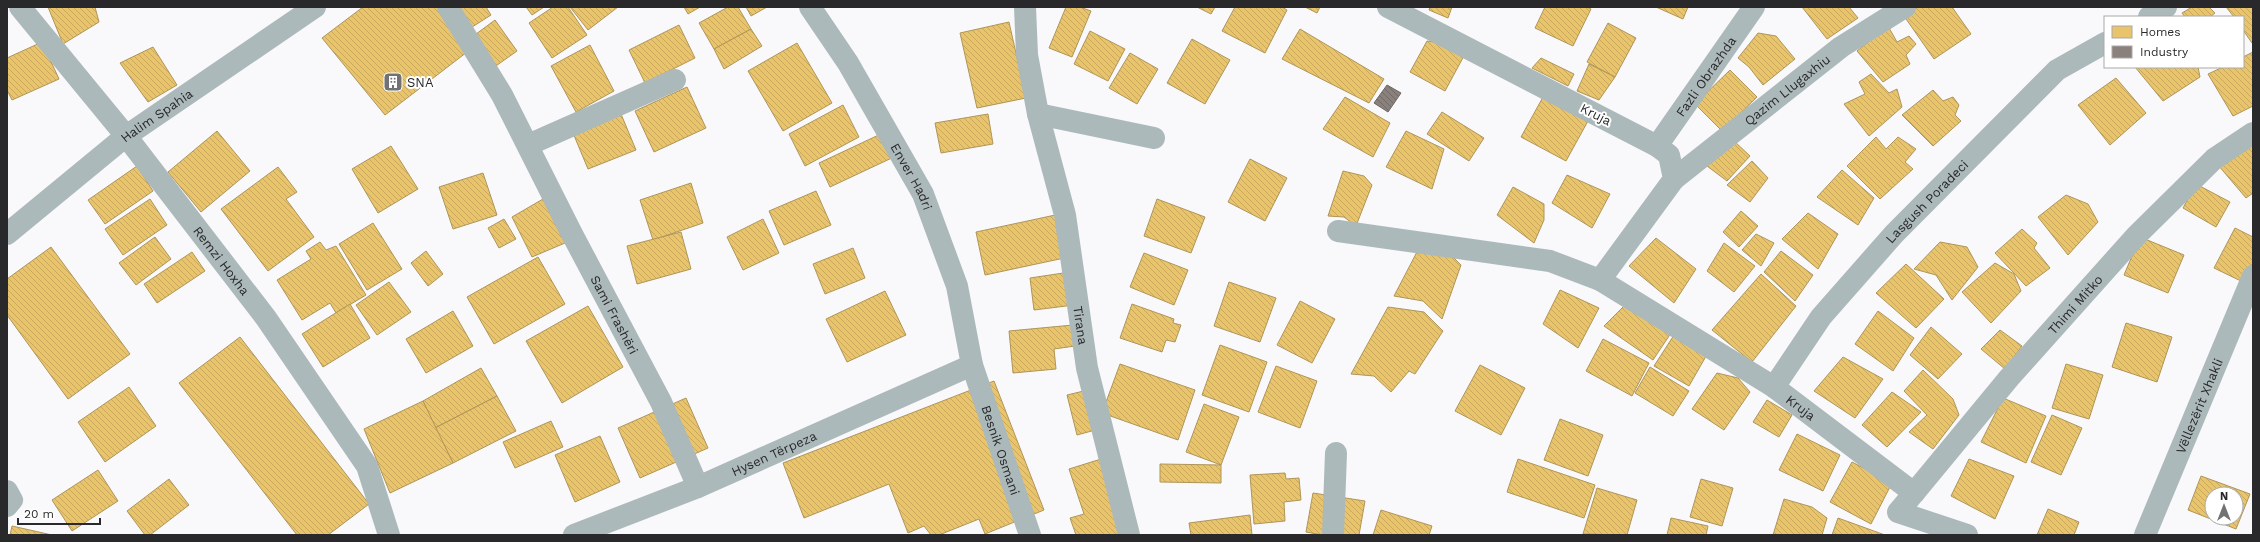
<svg xmlns="http://www.w3.org/2000/svg" width="2260" height="542" font-family="'Work Sans',sans-serif">
	<style>
		.homes { fill: url(#homes-back-hatch); stroke: #af9557; fill-rule: evenodd }
		.industry { fill: url(#industry-back-hatch); stroke: #6d6663 }
		.lines { fill: none; stroke-linecap: round; stroke-linejoin: round }
		.minor { stroke: #acb9ba; stroke-width: 22 }
		.labels { text-anchor: middle; stroke-width: 4; stroke-linejoin: round; paint-order: stroke }
		.street-label { font-size: 13px; fill: #29282a; stroke: #fff }
		.poi-label { font-size: 13px; fill: #29282a; stroke: #fff; text-anchor: start }
	</style>
	<defs>
		<pattern id="homes-back-hatch" width="6" height="6" patternUnits="userSpaceOnUse"><rect width="6" height="6" fill="#e9c46a"/><path d="M-1 5l2 2M0 0l6 6M5-1l2 2" fill="none" stroke="#c8a85c"/></pattern>
		<pattern id="industry-back-hatch" width="6" height="6" patternUnits="userSpaceOnUse"><rect width="6" height="6" fill="#8a817c"/><path d="M-1 5l2 2M0 0l6 6M5-1l2 2" fill="none" stroke="#716a66"/></pattern>
	</defs>
	<rect width="100%" height="100%" fill="#f9f8fb"/>
	<g class="homes">
		<polygon points="48,7 95,7 99,22 63,44"/>
		<polygon points="363,7 441,7 471,49 385,115 322,38"/>
		<polygon points="455,7 486,7 491,15 469,29"/>
		<polygon points="526,7 544,7 532,15"/>
		<polygon points="553,7 568,7 587,35 552,58 529,23"/>
		<polygon points="570,7 618,7 588,30"/>
		<polygon points="684,7 700,7 688,14"/>
		<polygon points="728,7 738,7 751,29 714,49 699,23"/>
		<polygon points="746,7 767,7 751,16"/>
		<polygon points="1066,7 1080,7 1091,11 1072,57 1049,48"/>
		<polygon points="1197,7 1215,7 1211,14"/>
		<polygon points="1235,7 1282,7 1287,10 1265,53 1222,31"/>
		<polygon points="1305,7 1320,7 1317,13"/>
		<polygon points="1430,7 1452,7 1448,18 1429,10"/>
		<polygon points="1545,7 1587,7 1591,9 1573,46 1535,28"/>
		<polygon points="1656,7 1688,7 1683,19"/>
		<polygon points="1802,7 1849,7 1858,18 1827,39"/>
		<polygon points="1918,7 1952,7 1971,34 1934,59 1904,16"/>
		<polygon points="2192,7 2209,7 2215,13 2210,17 2185,17 2182,13"/>
		<polygon points="2226,7 2253,7 2253,42 2252,43 2243,30 2243,17 2234,17"/>
		<polygon points="495,20 517,51 493,68 472,37"/>
		<polygon points="1009,22 1026,98 977,108 960,33"/>
		<polygon points="1608,23 1636,38 1615,77 1587,62"/>
		<polygon points="679,25 695,58 645,83 629,50"/>
		<polygon points="1888,26 1897,42 1909,36 1916,44 1906,55 1910,64 1883,82 1857,51"/>
		<polygon points="751,29 762,46 724,69 714,49"/>
		<polygon points="1300,29 1384,79 1369,103 1282,59"/>
		<polygon points="1090,31 1125,49 1108,81 1074,64"/>
		<polygon points="1758,33 1776,36 1795,59 1763,85 1749,67 1738,58"/>
		<polygon points="1192,39 1230,60 1205,104 1167,83"/>
		<polygon points="1427,41 1446,44 1465,54 1445,91 1410,72"/>
		<polygon points="42,42 59,79 12,100 7,90 7,58"/>
		<polygon points="797,43 832,103 783,131 748,71"/>
		<polygon points="590,45 614,91 576,112 551,66"/>
		<polygon points="153,47 177,85 148,102 120,63"/>
		<polygon points="2253,52 2253,106 2233,116 2208,74 2223,67 2243,67 2243,57"/>
		<polygon points="1130,53 1158,69 1137,104 1109,88"/>
		<polygon points="1541,58 1574,74 1568,86 1532,68"/>
		<polygon points="1589,64 1615,77 1599,100 1577,91"/>
		<polygon points="2135,67 2198,67 2200,77 2163,101"/>
		<polygon points="1730,70 1757,97 1722,131 1695,104"/>
		<polygon points="1871,74 1889,93 1897,89 1902,107 1869,136 1844,104 1865,94 1859,82"/>
		<polygon points="2116,78 2146,113 2110,145 2078,105"/>
		<polygon points="687,87 706,128 654,152 635,111"/>
		<polygon points="1933,90 1943,101 1953,97 1959,105 1955,115 1961,121 1933,146 1902,115"/>
		<polygon points="1345,97 1390,123 1373,157 1323,129"/>
		<polygon points="1543,97 1588,121 1566,161 1521,137"/>
		<polygon points="843,105 859,137 805,166 789,134"/>
		<polygon points="1442,112 1484,138 1469,161 1427,134"/>
		<polygon points="621,114 636,150 588,169 573,133"/>
		<polygon points="988,114 993,144 941,153 935,123"/>
		<polygon points="217,131 250,171 201,212 168,172"/>
		<polygon points="1406,131 1444,149 1432,189 1386,167"/>
		<polygon points="885,132 896,156 830,187 819,163"/>
		<polygon points="1876,137 1886,149 1898,137 1916,149 1905,162 1913,169 1880,199 1847,166"/>
		<polygon points="1733,140 1750,156 1727,181 1707,166"/>
		<polygon points="2253,144 2253,193 2246,198 2218,165"/>
		<polygon points="391,146 418,189 378,213 352,169"/>
		<polygon points="1250,159 1287,178 1265,221 1228,202"/>
		<polygon points="1752,161 1768,178 1750,202 1727,185"/>
		<polygon points="137,166 153,191 105,224 88,200"/>
		<polygon points="278,167 297,192 286,199 314,237 268,271 221,209"/>
		<polygon points="1842,170 1874,198 1858,225 1817,197"/>
		<polygon points="1343,171 1364,176 1372,185 1356,226 1344,217 1328,216"/>
		<polygon points="483,173 497,215 453,229 439,187"/>
		<polygon points="1567,175 1610,194 1592,228 1552,203"/>
		<polygon points="691,183 703,223 653,240 640,200"/>
		<polygon points="2196,184 2230,202 2216,227 2183,208"/>
		<polygon points="1513,187 1544,204 1544,220 1534,243 1497,215"/>
		<polygon points="816,191 831,225 784,245 769,211"/>
		<polygon points="2066,195 2088,204 2098,222 2068,255 2038,217"/>
		<polygon points="150,199 167,225 123,255 105,229"/>
		<polygon points="543,199 565,243 532,257 512,217"/>
		<polygon points="1157,199 1205,217 1191,253 1144,236"/>
		<polygon points="1741,211 1758,226 1739,247 1723,232"/>
		<polygon points="1808,213 1838,234 1818,269 1782,239"/>
		<polygon points="1060,214 1069,257 985,275 976,232"/>
		<polygon points="504,219 516,239 499,248 488,228"/>
		<polygon points="763,219 779,253 743,270 727,237"/>
		<polygon points="373,223 402,269 367,290 339,244"/>
		<polygon points="2235,228 2253,237 2253,263 2243,282 2214,268"/>
		<polygon points="2022,229 2037,243 2034,248 2050,268 2026,286 1995,253"/>
		<polygon points="681,232 691,269 637,284 627,246"/>
		<polygon points="1756,234 1774,243 1761,266 1742,250"/>
		<polygon points="155,237 171,259 136,285 119,263"/>
		<polygon points="2140,237 2184,255 2168,293 2124,275"/>
		<polygon points="1656,238 1696,269 1674,303 1629,266"/>
		<polygon points="320,242 326,250 336,246 366,295 336,313 330,303 302,320 277,280 311,259 306,251"/>
		<polygon points="1940,242 1967,247 1978,267 1952,300 1936,275 1914,269"/>
		<polygon points="1724,243 1755,266 1734,292 1707,271"/>
		<polygon points="51,247 130,354 68,399 7,315 7,279"/>
		<polygon points="853,248 865,278 825,294 813,264"/>
		<polygon points="1419,248 1448,252 1461,265 1442,319 1423,301 1394,296"/>
		<polygon points="426,251 443,274 428,286 411,263"/>
		<polygon points="1781,251 1813,275 1795,301 1764,272"/>
		<polygon points="192,252 205,271 157,303 144,284"/>
		<polygon points="1144,253 1188,270 1174,305 1130,287"/>
		<polygon points="538,257 565,304 494,344 467,297"/>
		<polygon points="1995,263 2014,274 2021,291 1991,323 1962,292"/>
		<polygon points="1906,264 1944,299 1916,328 1876,293"/>
		<polygon points="1070,272 1074,305 1034,310 1030,278"/>
		<polygon points="1761,274 1796,306 1752,362 1712,330"/>
		<polygon points="389,282 411,312 377,335 356,305"/>
		<polygon points="1229,282 1276,298 1260,342 1214,326"/>
		<polygon points="1560,290 1599,308 1578,348 1543,324"/>
		<polygon points="885,291 906,335 847,362 826,319"/>
		<polygon points="1300,301 1335,319 1312,363 1277,345"/>
		<polygon points="1628,302 1673,330 1653,360 1604,326"/>
		<polygon points="350,304 370,338 323,367 302,334"/>
		<polygon points="1132,304 1174,319 1173,323 1181,325 1175,342 1166,340 1162,352 1120,338"/>
		<polygon points="588,306 623,367 562,403 526,341"/>
		<polygon points="1388,307 1424,312 1443,331 1415,374 1409,371 1391,392 1374,376 1351,374"/>
		<polygon points="453,311 473,346 426,373 406,339"/>
		<polygon points="1878,311 1914,338 1893,371 1855,344"/>
		<polygon points="2126,323 2172,337 2157,382 2112,367"/>
		<polygon points="1073,325 1075,346 1054,349 1056,369 1013,373 1009,331"/>
		<polygon points="1931,327 1962,354 1938,379 1910,355"/>
		<polygon points="2000,330 2022,346 2005,369 1981,349"/>
		<polygon points="1676,332 1709,351 1689,386 1654,366"/>
		<polygon points="240,337 369,504 328,535 297,535 179,383"/>
		<polygon points="1603,339 1649,363 1632,396 1586,371"/>
		<polygon points="1220,345 1267,362 1249,412 1202,395"/>
		<polygon points="1843,357 1883,379 1855,418 1814,391"/>
		<polygon points="1120,364 1195,390 1178,440 1102,413"/>
		<polygon points="2066,364 2103,375 2089,419 2052,408"/>
		<polygon points="1480,365 1525,388 1501,435 1455,411"/>
		<polygon points="1276,366 1317,381 1300,428 1258,412"/>
		<polygon points="1650,367 1689,391 1673,416 1635,393"/>
		<polygon points="481,368 497,396 435,428 423,401"/>
		<polygon points="1923,370 1953,399 1959,415 1933,449 1909,432 1927,415 1904,391"/>
		<polygon points="1717,373 1738,378 1750,392 1724,430 1692,409"/>
		<polygon points="994,381 1044,510 985,534 979,519 939,535 931,535 924,526 908,533 889,484 804,518 783,463"/>
		<polygon points="129,387 156,426 105,462 78,422"/>
		<polygon points="1088,390 1099,429 1077,435 1067,395"/>
		<polygon points="1892,392 1921,412 1887,447 1862,425"/>
		<polygon points="497,396 516,431 453,463 435,428"/>
		<polygon points="686,398 708,448 640,478 618,428"/>
		<polygon points="2003,398 2046,416 2026,463 1981,442"/>
		<polygon points="1767,400 1792,415 1779,437 1753,422"/>
		<polygon points="423,401 453,463 390,493 364,429"/>
		<polygon points="1204,404 1239,417 1221,465 1186,452"/>
		<polygon points="2052,415 2082,428 2061,475 2031,462"/>
		<polygon points="1560,419 1603,435 1588,476 1544,460"/>
		<polygon points="551,421 563,447 515,468 503,442"/>
		<polygon points="1797,434 1840,455 1823,491 1779,470"/>
		<polygon points="600,436 620,482 575,502 555,455"/>
		<polygon points="1101,459 1127,535 1076,535 1070,518 1084,514 1069,469"/>
		<polygon points="1518,459 1595,485 1584,518 1507,492"/>
		<polygon points="1969,459 2014,476 1995,519 1951,496"/>
		<polygon points="1852,462 1892,483 1871,524 1830,502"/>
		<polygon points="1160,464 1221,465 1221,483 1160,482"/>
		<polygon points="98,470 118,501 72,531 52,500"/>
		<polygon points="1285,473 1286,479 1299,478 1301,500 1284,502 1285,521 1254,524 1250,475"/>
		<path d="M2201 476 2250 494 2236 529 2188 510ZM2212 494H2236V518H2212Z"/>
		<polygon points="169,479 189,505 150,535 145,535 127,511"/>
		<polygon points="1701,479 1733,488 1722,526 1690,517"/>
		<polygon points="1597,488 1637,500 1627,535 1583,534"/>
		<polygon points="1313,493 1365,501 1359,535 1322,535 1306,532"/>
		<polygon points="1784,499 1812,507 1827,518 1822,535 1773,535"/>
		<polygon points="2048,509 2079,522 2074,535 2037,535"/>
		<polygon points="1381,510 1432,526 1429,535 1373,535"/>
		<polygon points="1250,515 1252,535 1191,535 1189,523"/>
		<polygon points="1671,518 1708,526 1706,535 1667,535"/>
		<polygon points="1838,518 1885,535 1832,535"/>
		<polygon points="12,526 52,535 10,535"/>
	</g>
	<polygon class="industry" points="1387,85 1401,93 1388,112 1374,103"/>
	<g class="lines">
		<g class="minor">
			<path id="s1" d="M20 7 126 136 266 318 367 466 389 535"/>
			<path id="s2" d="M448 7 502 95 572 234 661 402 698 487"/>
			<path id="s3" d="M810 7 848 63 923 194 957 286 972 365 1030 535"/>
			<path id="s4" d="M1025 7 1027 55 1038 114 1065 215 1087 368 1129 535"/>
			<polyline points="2149,17 2166,7"/>
			<polyline points="1038,114 1154,138"/>
			<polyline points="528,145 675,80"/>
			<path id="s5" d="M1657 146 1754 7"/>
			<path id="s6" d="M1674 179 1841 47 1905 7"/>
			<polyline points="1338,231 1550,261 1600,280 1674,179 1669,155 1657,146 1388,7"/>
			<path id="s7" d="M7 234 126 136 315 7"/>
			<path id="s8" d="M1600 280 1774 387 1914 493 1898 512 1967 535"/>
			<path id="s9" d="M1774 387 1821 317 1894 234 2057 70 2105 43"/>
			<polyline points="7,491 12,500 7,506"/>
			<path id="s10" d="M1914 493 2009 378 2136 236 2214 159 2253 133"/>
			<path id="s11" d="M574 535 698 487 972 365"/>
			<polyline points="1333,535 1336,453"/>
			<path id="s12" d="M2145 535 2253 276"/>
		</g>
	</g>
	<defs>
		<g id="building-square" transform="scale(1)"><rect x="-9" y="-9" width="18" height="18" rx="4" fill="#727173" stroke="#fff"/><path d="M-4-6H4V6H1V3H-1V6H-4ZM-2.5-4.3h1.7v1.8h-1.7ZM.8-4.3h1.7v1.8H.8ZM-2.5-1h1.7V.8h-1.7ZM.8-1h1.7V.8H.8Z" fill="#fff"/></g>
	</defs>
	<g fill-rule="evenodd">
		<use href="#building-square" x="393" y="82"/>
	</g>
	<g class="labels">
		<g class="street-label">
			<text dy="5" stroke="none"><textPath href="#s5" startOffset="85">Fazli Obrazhda</textPath></text>
			<text dy="5" stroke="none"><textPath href="#s6" startOffset="144">Qazim Llugaxhiu</textPath></text>
			<text transform="translate(1596 114) rotate(27)" y="5">Kruja</text>
			<text dy="5" stroke="none"><textPath href="#s7" startOffset="191">Halim Spahia</textPath></text>
			<text dy="5" stroke="none"><textPath href="#s3" startOffset="198">Enver Hadri</textPath></text>
			<text dy="5" stroke="none"><textPath href="#s9" startOffset="241">Lasgush Poradeci</textPath></text>
			<text dy="5" stroke="none"><textPath href="#s1" startOffset="324">Remzi Hoxha</textPath></text>
			<text dy="5" stroke="none"><textPath href="#s10" startOffset="248">Thimi Mitko</textPath></text>
			<text dy="5" stroke="none"><textPath href="#s2" startOffset="350">Sami Frashëri</textPath></text>
			<text dy="5" stroke="none"><textPath href="#s4" startOffset="324">Tirana</textPath></text>
			<text dy="5" stroke="none"><textPath href="#s12" startOffset="140">Vëllezërit Xhakli</textPath></text>
			<text dy="5" stroke="none"><textPath href="#s8" startOffset="238">Kruja</textPath></text>
			<text dy="5" stroke="none"><textPath href="#s3" startOffset="487">Besnik Osmani</textPath></text>
			<text dy="5" stroke="none"><textPath href="#s11" startOffset="216">Hysen Tërpeza</textPath></text>
		</g>
		<g class="poi-label">
			<text x="407" y="87">SNA</text>
		</g>
	</g>
	<rect width="2260" height="542" fill="none" stroke="#29282a" stroke-width="16"/>
	<rect x="2104" y="16" width="140" height="52" fill="#ffffff" stroke="#a9a9aa"/>
	<rect x="2112" y="26" width="20" height="12" fill="#e9c46a" stroke="#a9a9aa"/>
	<text x="2140" y="36" font-size="12" fill="#29282a">Homes</text>
	<rect x="2112" y="46" width="20" height="12" fill="#8a817c" stroke="#a9a9aa"/>
	<text x="2140" y="56" font-size="12" fill="#29282a">Industry</text>
	<g transform="translate(2224 506)"><circle r="19" fill="#ffffff" stroke="#a9a9aa"/>
	<path d="M0-3L7 15L0 10L-7 15Z" fill="#727173"/>
	<text y="-6" font-size="11" font-weight="bold" text-anchor="middle" fill="#29282a">N</text>
	</g>
	<path d="M18 518v6h82v-6" fill="none" stroke="#29282a" stroke-width="2"/>
	<text x="24" y="518" font-size="12" fill="#29282a" stroke="#ffffff" stroke-width="3" paint-order="stroke">20 m</text>
</svg>
